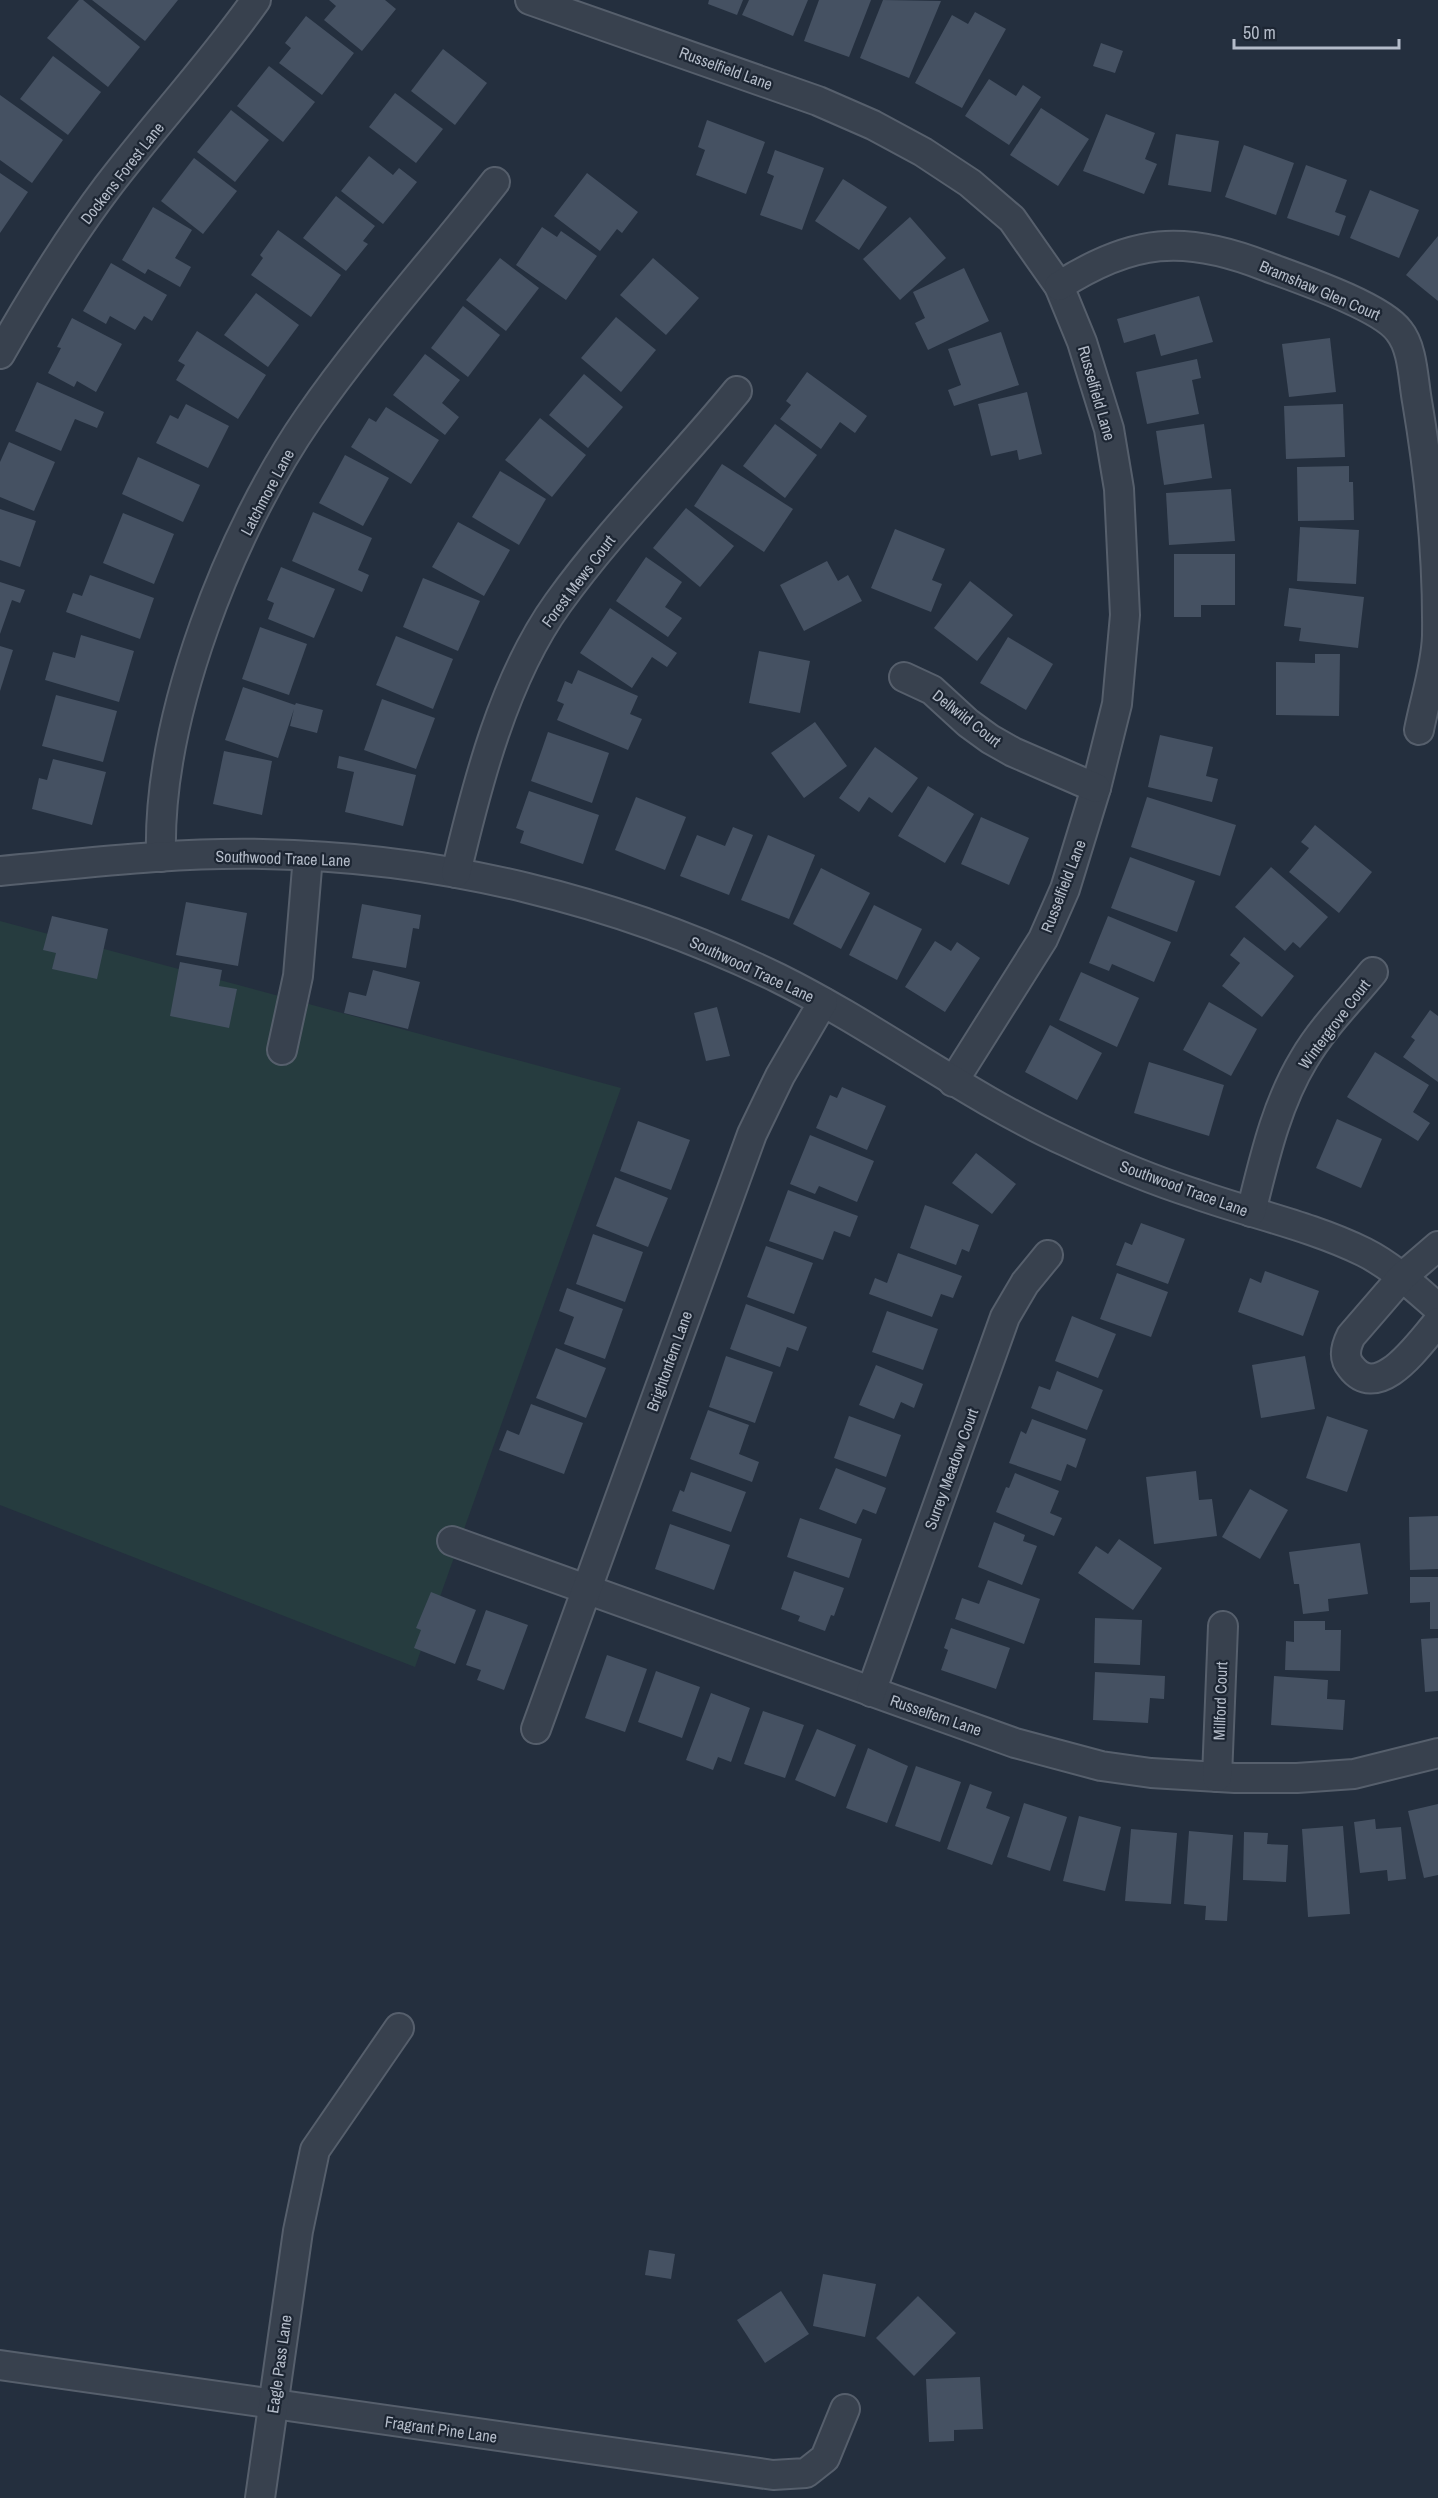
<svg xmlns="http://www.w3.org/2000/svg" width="1438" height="2498" font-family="'Archivo Narrow',sans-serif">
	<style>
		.green { fill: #263c3f }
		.building { fill: #455162 }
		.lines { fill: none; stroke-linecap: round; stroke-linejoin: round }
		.minor-casing { stroke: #565f6c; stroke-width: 32 }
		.minor { stroke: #38414e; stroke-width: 28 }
		.labels { text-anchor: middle; stroke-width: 4.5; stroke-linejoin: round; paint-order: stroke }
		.street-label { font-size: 16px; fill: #b4bcc9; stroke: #1d2633 }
	</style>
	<rect width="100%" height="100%" fill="#242f3e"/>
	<polygon class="green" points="0,921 621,1088 415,1667 0,1505"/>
	<g class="building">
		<polygon points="79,0 83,0 140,47 108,87 47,38"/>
		<polygon points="92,0 178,0 145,41"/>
		<polygon points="329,0 385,0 396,9 362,51 324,20 336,6"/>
		<polygon points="709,0 743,0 737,15 708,4"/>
		<polygon points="749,0 808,0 793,36 742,15"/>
		<polygon points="819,0 871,0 849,57 804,41"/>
		<polygon points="883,0 941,1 909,78 860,58"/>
		<polygon points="975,12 1006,29 962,108 915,83 952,15 968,24"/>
		<polygon points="306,16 354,53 322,95 279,63 291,48 285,43"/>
		<polygon points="1101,43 1123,51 1115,73 1093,66"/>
		<polygon points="443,49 487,83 455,125 411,91"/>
		<polygon points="53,56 101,92 68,135 20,99"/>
		<polygon points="269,66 315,102 283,142 237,106"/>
		<polygon points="989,79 1016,96 1023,85 1041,97 1009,145 965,116"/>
		<polygon points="395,93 443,129 416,163 369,127"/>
		<polygon points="0,95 63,140 32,183 0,160"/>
		<polygon points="1041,108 1089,139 1058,186 1010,155"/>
		<polygon points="231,110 269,140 235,182 197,152"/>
		<polygon points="1106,114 1155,133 1145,159 1157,164 1144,194 1083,171"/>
		<polygon points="707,120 765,142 746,194 696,175 705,150 698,147"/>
		<polygon points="1176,134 1219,141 1211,192 1168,185"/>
		<polygon points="1244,145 1294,163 1276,215 1225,197"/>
		<polygon points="775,150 824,168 802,230 760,215 774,176 767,173"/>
		<polygon points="369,156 393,175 399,168 417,182 383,224 341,191"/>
		<polygon points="194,158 237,191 203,234 161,201"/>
		<polygon points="1306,165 1347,180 1335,212 1346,216 1339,236 1287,218"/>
		<polygon points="0,173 28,192 0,233"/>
		<polygon points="587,173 638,212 622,233 617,229 600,251 554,216"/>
		<polygon points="843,179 887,207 859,250 815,221"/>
		<polygon points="1370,190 1419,210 1399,258 1350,238"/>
		<polygon points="336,196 375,226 363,241 368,244 346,271 303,238"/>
		<polygon points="153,207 192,230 175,258 191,267 180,287 148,269 145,274 122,260"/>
		<polygon points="910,217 946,258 900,300 863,259"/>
		<polygon points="542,227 557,237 561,231 597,256 566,300 516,265"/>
		<polygon points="278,230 341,275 311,317 251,275 263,258 260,255"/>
		<polygon points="1438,236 1438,301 1406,275"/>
		<polygon points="500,258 539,288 506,331 466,300"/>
		<polygon points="653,258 699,298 666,335 620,295"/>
		<polygon points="111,263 167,295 152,321 144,316 135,330 110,316 106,324 83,311"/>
		<polygon points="964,268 989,321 928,350 915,323 925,318 913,292"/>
		<polygon points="256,293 299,325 268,367 224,335"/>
		<polygon points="1199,296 1213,342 1161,356 1155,334 1124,343 1117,319"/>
		<polygon points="463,306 500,335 468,377 431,348"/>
		<polygon points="616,317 656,350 621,392 581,358"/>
		<polygon points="72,318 122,344 96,392 77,381 74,387 48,373 61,348 57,347"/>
		<polygon points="197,331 266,375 238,419 176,380 185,365 178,361"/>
		<polygon points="1001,332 1019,385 954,406 948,390 961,385 948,349"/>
		<polygon points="1330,338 1336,392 1289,397 1282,344"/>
		<polygon points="425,354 460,380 442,403 459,417 445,435 393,395"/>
		<polygon points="1197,359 1201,378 1192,380 1199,414 1147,424 1136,372"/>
		<polygon points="807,372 867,416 855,433 840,422 821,449 780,419 791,405 786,401"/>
		<polygon points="584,374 623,407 588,448 549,415"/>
		<polygon points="37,382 104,412 97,428 75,419 61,451 15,431"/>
		<polygon points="1027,392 1042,454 1019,460 1017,450 991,456 978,404"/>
		<polygon points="186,404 229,426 208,468 156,443 170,415 178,419"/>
		<polygon points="1343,404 1345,457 1286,459 1284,406"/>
		<polygon points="386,407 439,440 411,484 351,447 369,418 376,422"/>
		<polygon points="540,418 586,455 552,497 505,460"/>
		<polygon points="775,424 817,455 785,498 743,466"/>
		<polygon points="1204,424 1212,478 1164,485 1156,431"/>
		<polygon points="9,442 55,462 34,511 0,497 0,462"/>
		<polygon points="345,455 389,478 363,526 319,503"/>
		<polygon points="138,457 200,485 183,522 122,494"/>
		<polygon points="722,464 793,509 764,552 694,506"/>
		<polygon points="1349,466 1349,482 1353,482 1354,520 1298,521 1297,467"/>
		<polygon points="500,471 546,499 519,545 472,517"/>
		<polygon points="1231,489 1235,541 1169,545 1166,493"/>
		<polygon points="686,508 734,546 700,587 653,548"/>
		<polygon points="0,509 36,521 20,567 0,560"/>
		<polygon points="313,512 372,538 358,570 369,575 362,592 292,561"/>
		<polygon points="123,513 174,534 154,584 103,563"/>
		<polygon points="458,522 510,550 484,596 432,567"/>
		<polygon points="1300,527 1359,530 1356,584 1297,581"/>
		<polygon points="895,529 945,549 932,580 942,584 931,612 871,588"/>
		<polygon points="1174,554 1235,554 1235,605 1201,605 1201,617 1174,617"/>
		<polygon points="646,557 682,582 665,607 682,618 668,637 616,601"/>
		<polygon points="827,561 838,581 848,575 862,601 804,631 780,585"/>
		<polygon points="281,567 335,589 314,638 268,619 274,603 267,600"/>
		<polygon points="90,575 154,598 140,639 66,612 73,593 82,596"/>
		<polygon points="423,578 480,601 458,651 403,627"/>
		<polygon points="970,581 1013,615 977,661 934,628"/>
		<polygon points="0,582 25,590 20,603 12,600 0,634"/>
		<polygon points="1289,588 1364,597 1358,648 1299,641 1301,628 1284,626"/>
		<polygon points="610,608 677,653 667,667 652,657 632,688 580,653"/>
		<polygon points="260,627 307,644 289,695 242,679"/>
		<polygon points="81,635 134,651 119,702 45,680 53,652 75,658"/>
		<polygon points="396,636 453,659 433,709 376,685"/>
		<polygon points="1008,637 1053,664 1026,710 980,683"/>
		<polygon points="0,646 13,650 0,691"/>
		<polygon points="759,651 810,661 800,713 749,703"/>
		<polygon points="1315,654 1340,654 1339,716 1276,715 1276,662 1315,663"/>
		<polygon points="578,670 638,696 630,714 642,719 628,750 557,720 564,704 557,701 565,681 572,684"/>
		<polygon points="243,687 295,705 296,703 323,710 317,733 290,726 294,709 278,758 225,740"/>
		<polygon points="56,695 117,711 103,762 42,746"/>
		<polygon points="382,699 435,718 416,769 364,750"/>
		<polygon points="815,722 847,766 804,798 771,753"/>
		<polygon points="548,732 609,753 592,803 531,781"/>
		<polygon points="1160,735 1213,747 1206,776 1218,779 1212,802 1148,787"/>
		<polygon points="875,747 918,778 892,813 869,797 859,812 839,798"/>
		<polygon points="224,751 272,761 262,815 213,804"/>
		<polygon points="339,756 416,775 403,826 345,812 354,772 337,768"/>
		<polygon points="53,759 106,772 92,825 32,809 39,778 47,780"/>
		<polygon points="928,786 974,814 945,863 898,836"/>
		<polygon points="529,791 599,815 583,864 520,843 524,831 516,828"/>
		<polygon points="636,797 686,817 665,870 615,850"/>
		<polygon points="1147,797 1236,825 1220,876 1131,847"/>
		<polygon points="981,817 1029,838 1009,885 961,864"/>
		<polygon points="1315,825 1372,872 1339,913 1289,872 1309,848 1301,842"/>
		<polygon points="733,827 753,835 729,895 680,876 697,835 725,846"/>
		<polygon points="768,835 815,855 789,919 741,900"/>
		<polygon points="1130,857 1195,881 1177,932 1111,908"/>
		<polygon points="1271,867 1328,917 1300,948 1293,942 1285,951 1235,907"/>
		<polygon points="821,868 870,893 841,949 793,924"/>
		<polygon points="186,902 247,913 238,966 176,955"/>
		<polygon points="362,904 421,915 419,929 413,928 406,968 352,958"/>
		<polygon points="874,905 922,929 897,980 849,955"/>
		<polygon points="52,916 108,929 97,979 52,969 56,953 43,950"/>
		<polygon points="1108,916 1171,942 1154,982 1112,964 1109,971 1089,963"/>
		<polygon points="1244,937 1294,976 1262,1017 1222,986 1240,963 1230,955"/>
		<polygon points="935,941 951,951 957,942 980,958 945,1012 905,987"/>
		<polygon points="180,962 222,970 219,986 237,989 229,1028 170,1016"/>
		<polygon points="373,970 420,982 408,1029 344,1013 349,992 366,996"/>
		<polygon points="1081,972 1139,998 1117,1047 1059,1020"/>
		<polygon points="1209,1002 1257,1029 1231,1076 1183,1050"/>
		<polygon points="717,1007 730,1056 706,1061 694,1013"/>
		<polygon points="1430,1010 1438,1016 1438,1082 1403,1057 1415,1040 1411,1037"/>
		<polygon points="1050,1025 1102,1053 1077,1100 1025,1072"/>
		<polygon points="1375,1052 1429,1085 1413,1112 1430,1123 1418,1141 1347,1097"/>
		<polygon points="1149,1062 1224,1085 1209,1136 1134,1113"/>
		<polygon points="842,1087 886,1106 867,1150 816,1128 830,1095 837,1098"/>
		<polygon points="1337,1119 1382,1139 1361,1188 1316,1168"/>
		<polygon points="638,1121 690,1140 671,1190 620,1171"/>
		<polygon points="810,1135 874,1161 857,1202 819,1186 815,1194 790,1184"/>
		<polygon points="976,1153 1016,1184 992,1214 952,1183"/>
		<polygon points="615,1177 668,1198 648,1247 596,1226"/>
		<polygon points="788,1190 858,1216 850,1237 834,1231 823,1260 769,1241"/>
		<polygon points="925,1205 979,1225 969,1252 962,1249 956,1265 910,1248"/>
		<polygon points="1141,1223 1185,1239 1168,1284 1116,1265 1125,1242 1132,1245"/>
		<polygon points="593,1234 643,1252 625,1302 576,1284"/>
		<polygon points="766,1246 813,1263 794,1314 747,1297"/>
		<polygon points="898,1253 962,1276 953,1298 941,1294 932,1317 869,1294 875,1278 887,1283"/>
		<polygon points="1265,1271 1319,1291 1303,1336 1238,1312 1250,1278 1261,1283"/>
		<polygon points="1117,1273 1168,1292 1151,1337 1100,1319"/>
		<polygon points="567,1288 623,1309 605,1359 564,1344 574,1317 559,1311"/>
		<polygon points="746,1304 807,1327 798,1351 787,1347 780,1367 730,1349"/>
		<polygon points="887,1311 938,1329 923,1370 872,1352"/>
		<polygon points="1072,1316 1116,1334 1098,1378 1055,1361"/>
		<polygon points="556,1348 606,1368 586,1418 536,1398"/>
		<polygon points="726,1356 773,1372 755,1423 709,1407"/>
		<polygon points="1305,1356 1315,1409 1261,1418 1252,1365"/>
		<polygon points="876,1365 923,1384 914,1408 901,1402 894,1419 859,1405"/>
		<polygon points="1057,1371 1103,1390 1087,1430 1031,1408 1039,1386 1050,1390"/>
		<polygon points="531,1404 583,1423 564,1474 499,1450 507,1430 519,1435"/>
		<polygon points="708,1410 749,1425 739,1454 759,1462 752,1482 690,1459"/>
		<polygon points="849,1416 901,1435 886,1477 834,1458"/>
		<polygon points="1327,1416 1368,1430 1347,1492 1306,1478"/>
		<polygon points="1032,1419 1086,1439 1076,1468 1067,1464 1061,1481 1009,1463 1021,1431 1026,1434"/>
		<polygon points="836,1468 886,1488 876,1514 863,1509 856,1524 819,1509"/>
		<polygon points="1196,1471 1199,1500 1212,1499 1217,1536 1154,1544 1146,1477"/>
		<polygon points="691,1472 746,1492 731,1532 672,1511 680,1490 684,1492"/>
		<polygon points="1015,1473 1059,1491 1050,1513 1062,1518 1054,1536 996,1512 1006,1487 1009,1488"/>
		<polygon points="1250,1489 1288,1510 1260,1559 1222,1537"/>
		<polygon points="1438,1516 1438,1569 1410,1570 1409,1517"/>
		<polygon points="800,1518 862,1539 849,1578 787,1557"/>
		<polygon points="994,1522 1025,1535 1023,1541 1037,1546 1022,1585 978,1567"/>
		<polygon points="670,1524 730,1545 714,1590 655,1569"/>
		<polygon points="1119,1539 1162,1568 1133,1610 1078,1573 1096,1546 1108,1554"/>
		<polygon points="1360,1543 1368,1594 1328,1599 1329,1611 1303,1614 1299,1584 1294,1584 1289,1552"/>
		<polygon points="794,1571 844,1588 834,1616 831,1615 825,1631 798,1621 800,1616 781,1609"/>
		<polygon points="1410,1577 1438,1577 1438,1629 1430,1629 1430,1602 1410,1603"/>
		<polygon points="988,1580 1040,1599 1024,1644 955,1619 962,1598 979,1604"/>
		<polygon points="431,1592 476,1610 455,1664 414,1648 421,1630 416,1628"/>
		<polygon points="486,1610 528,1625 504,1690 477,1680 481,1670 466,1665"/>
		<polygon points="1095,1618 1142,1620 1140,1665 1094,1663"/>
		<polygon points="1294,1621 1325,1621 1325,1630 1341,1630 1340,1671 1285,1670 1286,1641 1294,1642"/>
		<polygon points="951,1628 1010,1648 996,1689 941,1670 948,1650 944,1648"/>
		<polygon points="1438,1638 1438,1691 1425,1692 1421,1639"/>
		<polygon points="607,1655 647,1669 625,1732 585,1718"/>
		<polygon points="656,1671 700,1687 682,1738 638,1722"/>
		<polygon points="1095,1672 1165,1676 1164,1699 1150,1698 1148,1723 1093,1720"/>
		<polygon points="1274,1676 1328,1680 1327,1699 1345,1700 1343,1730 1271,1725"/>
		<polygon points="711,1693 750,1708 731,1762 718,1757 713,1770 686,1760"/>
		<polygon points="763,1711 804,1725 785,1778 744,1764"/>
		<polygon points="817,1729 856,1745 835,1797 795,1780"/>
		<polygon points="868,1748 908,1766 887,1823 846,1808"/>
		<polygon points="916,1766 961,1782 940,1842 895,1826"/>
		<polygon points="970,1784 992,1792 986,1808 1010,1817 992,1865 947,1849"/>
		<polygon points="1024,1803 1067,1817 1050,1871 1007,1857"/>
		<polygon points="1438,1804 1438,1875 1424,1878 1408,1811"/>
		<polygon points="1079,1816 1121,1827 1105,1891 1063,1881"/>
		<polygon points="1375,1819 1376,1829 1401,1827 1406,1879 1388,1881 1387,1870 1360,1873 1354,1822"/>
		<polygon points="1343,1826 1350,1914 1308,1917 1302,1829"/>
		<polygon points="1131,1829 1177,1833 1171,1904 1125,1901"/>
		<polygon points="1189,1831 1233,1835 1227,1921 1205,1920 1206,1906 1184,1904"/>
		<polygon points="1244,1832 1268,1833 1267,1844 1288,1845 1286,1882 1243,1880"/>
		<polygon points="649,2250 675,2254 671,2279 645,2275"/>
		<polygon points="823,2274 876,2284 865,2337 813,2326"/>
		<polygon points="781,2291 809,2334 765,2363 737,2320"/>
		<polygon points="918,2296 956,2333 914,2376 876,2338"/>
		<polygon points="980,2377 983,2429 954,2430 954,2441 929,2442 926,2379"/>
	</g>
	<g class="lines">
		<g class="minor-casing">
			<g id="minor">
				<polyline points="530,0 818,101 873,125 923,152 970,183 1012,219 1059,286 1082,342 1109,429 1119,489 1125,615 1117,704 1096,788 1065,889 1043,939 953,1082"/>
				<path d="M1059 286C1132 239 1184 234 1265 266 1297 278 1381 306 1399 331 1413 348 1413 379 1417 401 1430 478 1438 557 1437 636 1436 667 1425 699 1419 730"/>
				<path d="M0 354C33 296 68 239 108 186 156 123 210 65 256 0"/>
				<polyline points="904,677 932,690 968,723 990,739 1013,752 1096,788"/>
				<path d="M161 857C157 717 230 531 309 417 366 335 434 260 495 182"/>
				<path d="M0 871C87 863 175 852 263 854 441 857 617 900 778 978 877 1027 966 1096 1067 1142 1109 1162 1152 1180 1196 1194 1252 1214 1311 1226 1364 1252 1392 1266 1415 1288 1438 1308"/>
				<path d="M456 873C477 784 504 678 558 603 612 528 678 463 737 391"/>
				<polyline points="282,1050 298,976 308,856"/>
				<path d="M1251 1212C1264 1160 1276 1105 1304 1059 1322 1028 1350 1000 1373 972"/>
				<path d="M1438 1246 1402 1277 1351 1336C1346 1346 1343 1358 1351 1367 1379 1404 1420 1342 1438 1322"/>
				<polyline points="452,1541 1015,1743 1101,1766 1151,1773 1235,1778 1297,1778 1354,1774 1438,1753"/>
				<polyline points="871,1692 1005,1317 1025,1283 1048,1255"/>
				<polyline points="536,1729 752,1134 780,1076 823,1002"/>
				<polyline points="1217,1777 1223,1626"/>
				<polyline points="0,2365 773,2475 806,2473 825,2458 845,2409"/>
				<polyline points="260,2498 298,2231 315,2150 399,2028"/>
			</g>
		</g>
		<use href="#minor" class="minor"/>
	</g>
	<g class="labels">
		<g class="street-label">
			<text transform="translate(726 68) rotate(20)" y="6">Russelfield Lane</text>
			<text transform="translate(122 173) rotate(-52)" y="6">Dockens Forest Lane</text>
			<text transform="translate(1320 290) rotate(23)" y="6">Bramshaw Glen Court</text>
			<text transform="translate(1097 393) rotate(74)" y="6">Russelfield Lane</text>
			<text transform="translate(267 492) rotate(-62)" y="6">Latchmore Lane</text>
			<text transform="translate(578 581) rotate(-53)" y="6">Forest Mews Court</text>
			<text transform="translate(967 718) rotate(38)" y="6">Dellwild Court</text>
			<text transform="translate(283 858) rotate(2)" y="6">Southwood Trace Lane</text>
			<text transform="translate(1063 886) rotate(-69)" y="6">Russelfield Lane</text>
			<text transform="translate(752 969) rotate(25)" y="6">Southwood Trace Lane</text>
			<text transform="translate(1334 1024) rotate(-53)" y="6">Wintergrove Court</text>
			<text transform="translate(1184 1188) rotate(20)" y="6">Southwood Trace Lane</text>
			<text transform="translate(669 1361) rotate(-70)" y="6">Brightonfern Lane</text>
			<text transform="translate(951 1469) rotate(-70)" y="6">Surrey Meadow Court</text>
			<text transform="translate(1220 1701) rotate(-88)" y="6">Millford Court</text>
			<text transform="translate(936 1715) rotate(19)" y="6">Russelfern Lane</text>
			<text transform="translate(279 2364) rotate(-82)" y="6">Eagle Pass Lane</text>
			<text transform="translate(441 2429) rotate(8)" y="6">Fragrant Pine Lane</text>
		</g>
	</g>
	<path d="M1234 39v9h165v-9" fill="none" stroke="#b4bcc9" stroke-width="3"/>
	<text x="1243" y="39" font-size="18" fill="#b4bcc9" stroke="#1d2633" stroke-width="4.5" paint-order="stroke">50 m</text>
</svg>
